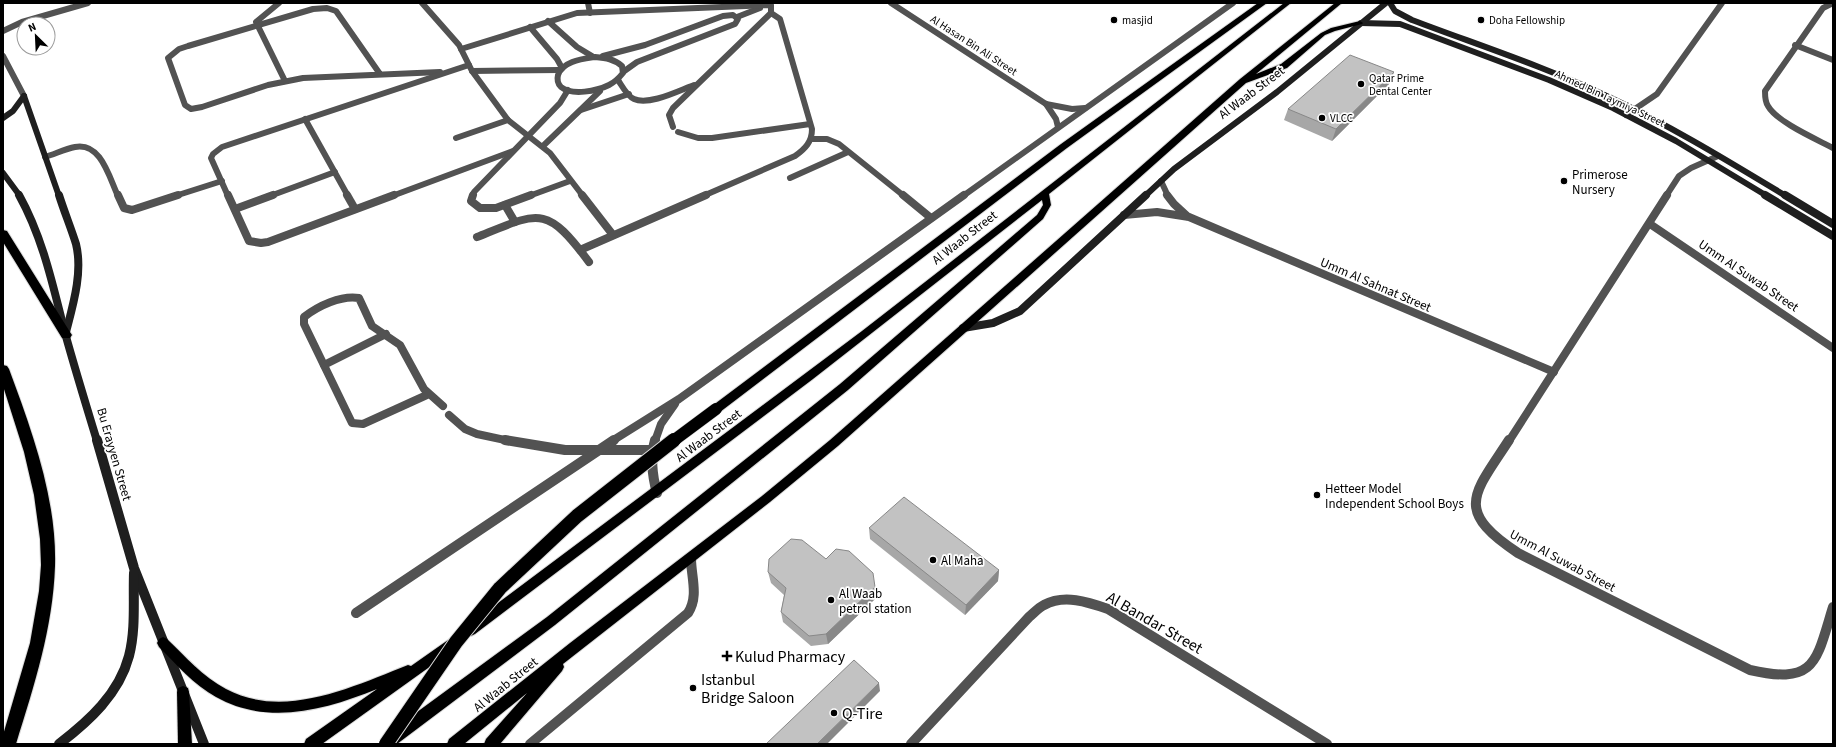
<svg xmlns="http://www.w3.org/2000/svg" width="1836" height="747" font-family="'Source Sans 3',sans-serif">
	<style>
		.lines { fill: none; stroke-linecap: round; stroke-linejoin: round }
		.primary-casing { stroke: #dbdbdb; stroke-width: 2 }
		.highway-casing { stroke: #dbdbdb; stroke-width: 2 }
		.street-far2 { stroke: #525252; stroke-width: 6 }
		.street-far1 { stroke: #525252; stroke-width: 8 }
		.street { stroke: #525252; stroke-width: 10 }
		.secondary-far2 { stroke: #1f1f1f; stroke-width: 6 }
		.secondary-far1 { stroke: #1f1f1f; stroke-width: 8 }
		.secondary { stroke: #1f1f1f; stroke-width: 10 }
		.primary { fill: #000; fill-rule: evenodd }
		.highway { fill: #000; fill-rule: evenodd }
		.highway-bridge-far1-casing { stroke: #dbdbdb; stroke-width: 13; stroke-linecap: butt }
		.highway-bridge-casing { stroke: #dbdbdb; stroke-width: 16; stroke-linecap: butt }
		.highway-bridge-far1 { stroke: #000; stroke-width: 12 }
		.highway-bridge { stroke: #000; stroke-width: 14 }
		.wall { fill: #a7a7a7 }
		.shaded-wall { fill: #888 }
		.building { fill: #c2c2c2; stroke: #888 }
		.poi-dot { fill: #000; stroke: #fff; stroke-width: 1.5 }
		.labels { text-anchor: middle; stroke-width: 3.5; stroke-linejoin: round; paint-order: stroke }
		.far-poi-label { font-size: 11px; fill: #000; stroke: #fff; text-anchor: start }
		.far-street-label { font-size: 11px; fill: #000; stroke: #fff }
		.street-label { font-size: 13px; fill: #000; stroke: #fff }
		.poi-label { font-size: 13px; fill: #000; stroke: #fff; text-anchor: start }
		.near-street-label { font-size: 16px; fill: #000; stroke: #fff }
		.near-poi-label { font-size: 16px; fill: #000; stroke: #fff; text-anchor: start }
	</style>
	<rect width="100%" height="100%" fill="#fff"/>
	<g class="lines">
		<g class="primary-casing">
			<g id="primary">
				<polygon points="1284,3 1291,3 1049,194 1051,205 1043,219 848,390 555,625 397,744 387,744 385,739 387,734 547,617 840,384 1037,215 1043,205 1042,200 813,379 475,634 471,636 467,634 465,630 467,626 862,331"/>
				<polygon points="1335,3 1342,3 1256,74 1281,64 1321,33 1331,28 1360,21 1363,23 1362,24 1335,31 1325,35 1287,68 1246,83 838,446 770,502 563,664 564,667 562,671 500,744 484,744 486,739 527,693 464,744 447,744 449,739 570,643 762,496 830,440 1240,79"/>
				<path d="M163 637 167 639C185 656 203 677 226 689 284 720 352 687 408 665L411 666 448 640 452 638 456 640 458 644 456 648 322 744H304L306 739 377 689C325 710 268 726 216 697 194 685 176 664 159 647L157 643 159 639Z"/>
				<polygon points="183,686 188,688 189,692 192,744 178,744 177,692 178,688"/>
			</g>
		</g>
		<g class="highway-casing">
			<g id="highway">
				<polygon points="1258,3 1267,3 1067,148 720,412 716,414 712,412 710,409 712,406 1061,144"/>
				<polygon points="3,230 7,231 70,332 72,335 70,338 62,338 3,242"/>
				<path d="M3 365 7 366 9 369C32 431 57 499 55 566 53 628 34 686 16 744H3V735L30 643 39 591 41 565 40 539 34 495 24 452 3 386Z"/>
			</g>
		</g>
		<g class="street-far2">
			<polyline points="279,3 256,22 285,81"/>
			<polyline points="422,3 459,45 472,71 508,120 550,153 583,196"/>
			<polyline points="588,3 590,13"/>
			<polyline points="891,3 1046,104 1072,109 1085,108"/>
			<path d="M1833 3 1823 8 1765 91C1765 96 1765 102 1768 106 1777 122 1816 139 1833 148"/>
			<polyline points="737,17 760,8"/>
			<polyline points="548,21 577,47 592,56"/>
			<polyline points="530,27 557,59 562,68"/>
			<polyline points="3,31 22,22 88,3"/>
			<polyline points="1795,45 1833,60"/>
			<path d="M461 49 577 13 771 5V13L780 19 812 129C812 142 805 149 795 156L703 196"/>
			<polyline points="3,56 24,96"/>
			<polyline points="603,56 645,45 723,16 733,15 738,19 735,24 637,62 623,72"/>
			<path d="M595 57C606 58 614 59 622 66L623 73C619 78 615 82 609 85 597 91 572 96 561 87 558 84 557 79 558 75 563 61 582 59 595 57Z"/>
			<polyline points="472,71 560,70"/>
			<polyline points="380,74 336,11 327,8 313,9 188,46 179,49 168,58 185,105 191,109 202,107 268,85 303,78 440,72"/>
			<path d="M618 80C622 86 627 96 634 99 649 106 680 90 694 85"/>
			<polyline points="1046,104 1056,119 1058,127"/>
			<polyline points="581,110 629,94"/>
			<polyline points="1626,115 1657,94 1722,3"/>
			<polyline points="305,119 348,196"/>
			<polyline points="673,127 669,115 673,108 771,13"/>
			<polyline points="678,132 698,138 712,138 810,124"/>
			<polyline points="456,138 508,120"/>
			<polyline points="811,139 827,139 839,144 904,196"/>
			<polyline points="543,146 600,91"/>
			<path d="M45 157C55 154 65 149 75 147 101 142 109 177 118 196"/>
			<polyline points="790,178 848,152"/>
			<polyline points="1161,181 1168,196"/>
			<polyline points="175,196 222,181"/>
			<polyline points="228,196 211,158 213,154 222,147 469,65"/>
			<polyline points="270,196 335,172"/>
			<polyline points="392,196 513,151"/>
			<polyline points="473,196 474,192 560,103 568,90"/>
			<polyline points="529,196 570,181"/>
			<polyline points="963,196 1233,3"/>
			<polyline points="1666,196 1679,176 1691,168 1718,156"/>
		</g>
		<g class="street-far1">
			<polyline points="118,195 124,208 132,210 178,195"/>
			<polyline points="228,195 249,241 261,243 268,242 394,195"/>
			<polyline points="347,195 355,209"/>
			<polyline points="473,195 471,201 480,208 496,208 531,195"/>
			<polyline points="582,195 613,235"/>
			<polyline points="903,195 931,218"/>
			<polyline points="1167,195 1174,204 1187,216"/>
			<polyline points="505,205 515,222"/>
			<polyline points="235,209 273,195"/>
			<polyline points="1124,215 1157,212 1189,217 1554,372"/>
			<polyline points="1650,224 1833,348"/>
			<path d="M477 237C539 212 546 204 589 262"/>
			<polyline points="580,250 706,195"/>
			<polyline points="324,365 386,334"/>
			<path d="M429 394 363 424 352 423 304 324V317C318 306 341 295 359 298L372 326 400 345 424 389 443 406"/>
			<polyline points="449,415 465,429 477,434 510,441"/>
			<polyline points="612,441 679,399 964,195"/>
			<polyline points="655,441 661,424 675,404"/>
			<polyline points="1509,441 1667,195"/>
		</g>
		<g class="street">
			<polyline points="505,440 565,450 652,450"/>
			<path d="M655 440C650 458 652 475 657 493"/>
			<path d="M1509 440C1474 494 1453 510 1518 553L1750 670C1816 685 1816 662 1833 607"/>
			<polyline points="356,613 614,440"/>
			<path d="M530 744 688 613C699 596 691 577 691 558"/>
			<path d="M911 744 1029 617C1034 613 1038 608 1044 605 1064 594 1088 602 1108 609L1327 744"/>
		</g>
		<g class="secondary-far2">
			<path d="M1390 3 1395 11 1412 20C1478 45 1546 67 1609 97 1671 126 1728 161 1786 196"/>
			<polyline points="1361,23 1400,24 1549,80 1613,108 1676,141 1767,196"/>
			<polyline points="24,96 59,196"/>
			<polyline points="3,118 13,111 24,96"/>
			<polyline points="3,173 20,196"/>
			<polyline points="1145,196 1174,169 1277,92 1386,3"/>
		</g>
		<g class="secondary-far1">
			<path d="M19 195C43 238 53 286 65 333 75 369 86 405 97 441"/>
			<path d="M59 195C64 211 71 228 76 244 83 272 73 305 66 332"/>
			<polyline points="1765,195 1833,236"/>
			<polyline points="1785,195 1833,224"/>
			<polyline points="963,328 993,323 1020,311 1146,195"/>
		</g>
		<g class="secondary">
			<polyline points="97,440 134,568 204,744"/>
			<path d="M59 744C89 721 119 694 129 656 136 629 133 600 134 573"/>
		</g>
		<use href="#primary" class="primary"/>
		<use href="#highway" class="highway"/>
		<g class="highway-bridge-far1-casing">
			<polyline id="highway-bridge-far1" points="673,441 716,409"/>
		</g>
		<g class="highway-bridge-casing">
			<polyline id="highway-bridge" points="386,744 456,642 500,588 577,516 674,440"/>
		</g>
		<use href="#highway-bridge-far1" class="highway-bridge-far1"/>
		<use href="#highway-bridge" class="highway-bridge"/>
	</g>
	<g class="wall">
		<polygon points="1394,72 1389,84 1332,141 1284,120 1288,109"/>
		<polygon points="869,528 999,570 998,581 965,615 870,539"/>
		<polygon points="826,559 875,587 876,598 828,644 811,646 783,622 781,612 784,595 771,583 768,572"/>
	</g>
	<g class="shaded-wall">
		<polygon points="1394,72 1389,84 1332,141 1336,129"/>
		<polygon points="999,570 998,581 965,615 966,605"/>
		<polygon points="875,587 876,598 828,644 826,634"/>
		<polygon points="879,683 880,691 827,744 817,744"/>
	</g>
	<g class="building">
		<polygon points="1350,55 1394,72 1336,129 1288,109"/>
		<polygon points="904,497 999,570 966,605 869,528"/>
		<polygon points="791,539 802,540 826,559 836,549 849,551 873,573 875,587 826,634 809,636 781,612 786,588 768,572 769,559"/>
		<polygon points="854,660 879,683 817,744 766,744"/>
	</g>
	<g class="poi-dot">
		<circle cx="1114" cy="20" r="4"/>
		<circle cx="1481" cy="20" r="4"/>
		<circle cx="1361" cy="84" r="4"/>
		<circle cx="1322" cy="118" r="4"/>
		<circle cx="1564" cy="181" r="4"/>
		<circle cx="1317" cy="495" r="4"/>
		<circle cx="933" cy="560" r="4"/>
		<circle cx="831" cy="600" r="4"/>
		<path d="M725 650h4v4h4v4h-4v4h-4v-4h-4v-4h4z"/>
		<circle cx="693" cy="688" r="4"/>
		<circle cx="834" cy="713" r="4"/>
	</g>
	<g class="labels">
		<g class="far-poi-label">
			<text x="1122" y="24">masjid</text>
			<text x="1489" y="24">Doha Fellowship</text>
			<text x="1369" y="82">Qatar Prime<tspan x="1369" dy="13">Dental Center</tspan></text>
			<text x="1330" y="122">VLCC</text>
		</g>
		<g class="far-street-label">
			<text transform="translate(974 45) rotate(33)" y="4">Al Hasan Bin Ali Street</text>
			<text transform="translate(1610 98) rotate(25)" y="4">Ahmed Bin Taymiya Street</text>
		</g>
		<g class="street-label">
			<text transform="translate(1251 92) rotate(-37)" y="5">Al Waab Street</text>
			<text transform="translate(964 237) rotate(-38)" y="5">Al Waab Street</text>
			<text transform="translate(1749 275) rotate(34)" y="5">Umm Al Suwab Street</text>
			<text transform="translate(1376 284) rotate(23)" y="5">Umm Al Sahnat Street</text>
			<text transform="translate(708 435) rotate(-37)" y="5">Al Waab Street</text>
			<text transform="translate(115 454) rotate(74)" y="5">Bu Erayyen Street</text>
			<text transform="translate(1563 560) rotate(28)" y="5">Umm Al Suwab Street</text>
			<text transform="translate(505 684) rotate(-39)" y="5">Al Waab Street</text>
		</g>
		<g class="poi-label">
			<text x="1572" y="179">Primerose<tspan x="1572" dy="15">Nursery</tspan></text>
			<text x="1325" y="493">Hetteer Model<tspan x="1325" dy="15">Independent School Boys</tspan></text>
			<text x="941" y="565">Al Maha</text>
			<text x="839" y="598">Al Waab<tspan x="839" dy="15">petrol station</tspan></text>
		</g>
		<g class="near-street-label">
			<text transform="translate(1155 622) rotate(30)" y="6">Al Bandar Street</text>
		</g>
		<g class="near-poi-label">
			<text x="735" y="662">Kulud Pharmacy</text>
			<text x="701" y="685">Istanbul<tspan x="701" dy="18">Bridge Saloon</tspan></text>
			<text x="842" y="719">Q-Tire</text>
		</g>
	</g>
	<rect width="1836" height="747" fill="none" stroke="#000000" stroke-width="8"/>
	<g transform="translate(36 36) rotate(336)"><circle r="19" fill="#ffffff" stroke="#999999"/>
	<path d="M0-3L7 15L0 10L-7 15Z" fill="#000000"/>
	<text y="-6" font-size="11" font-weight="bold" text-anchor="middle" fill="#000000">N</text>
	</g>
</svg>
